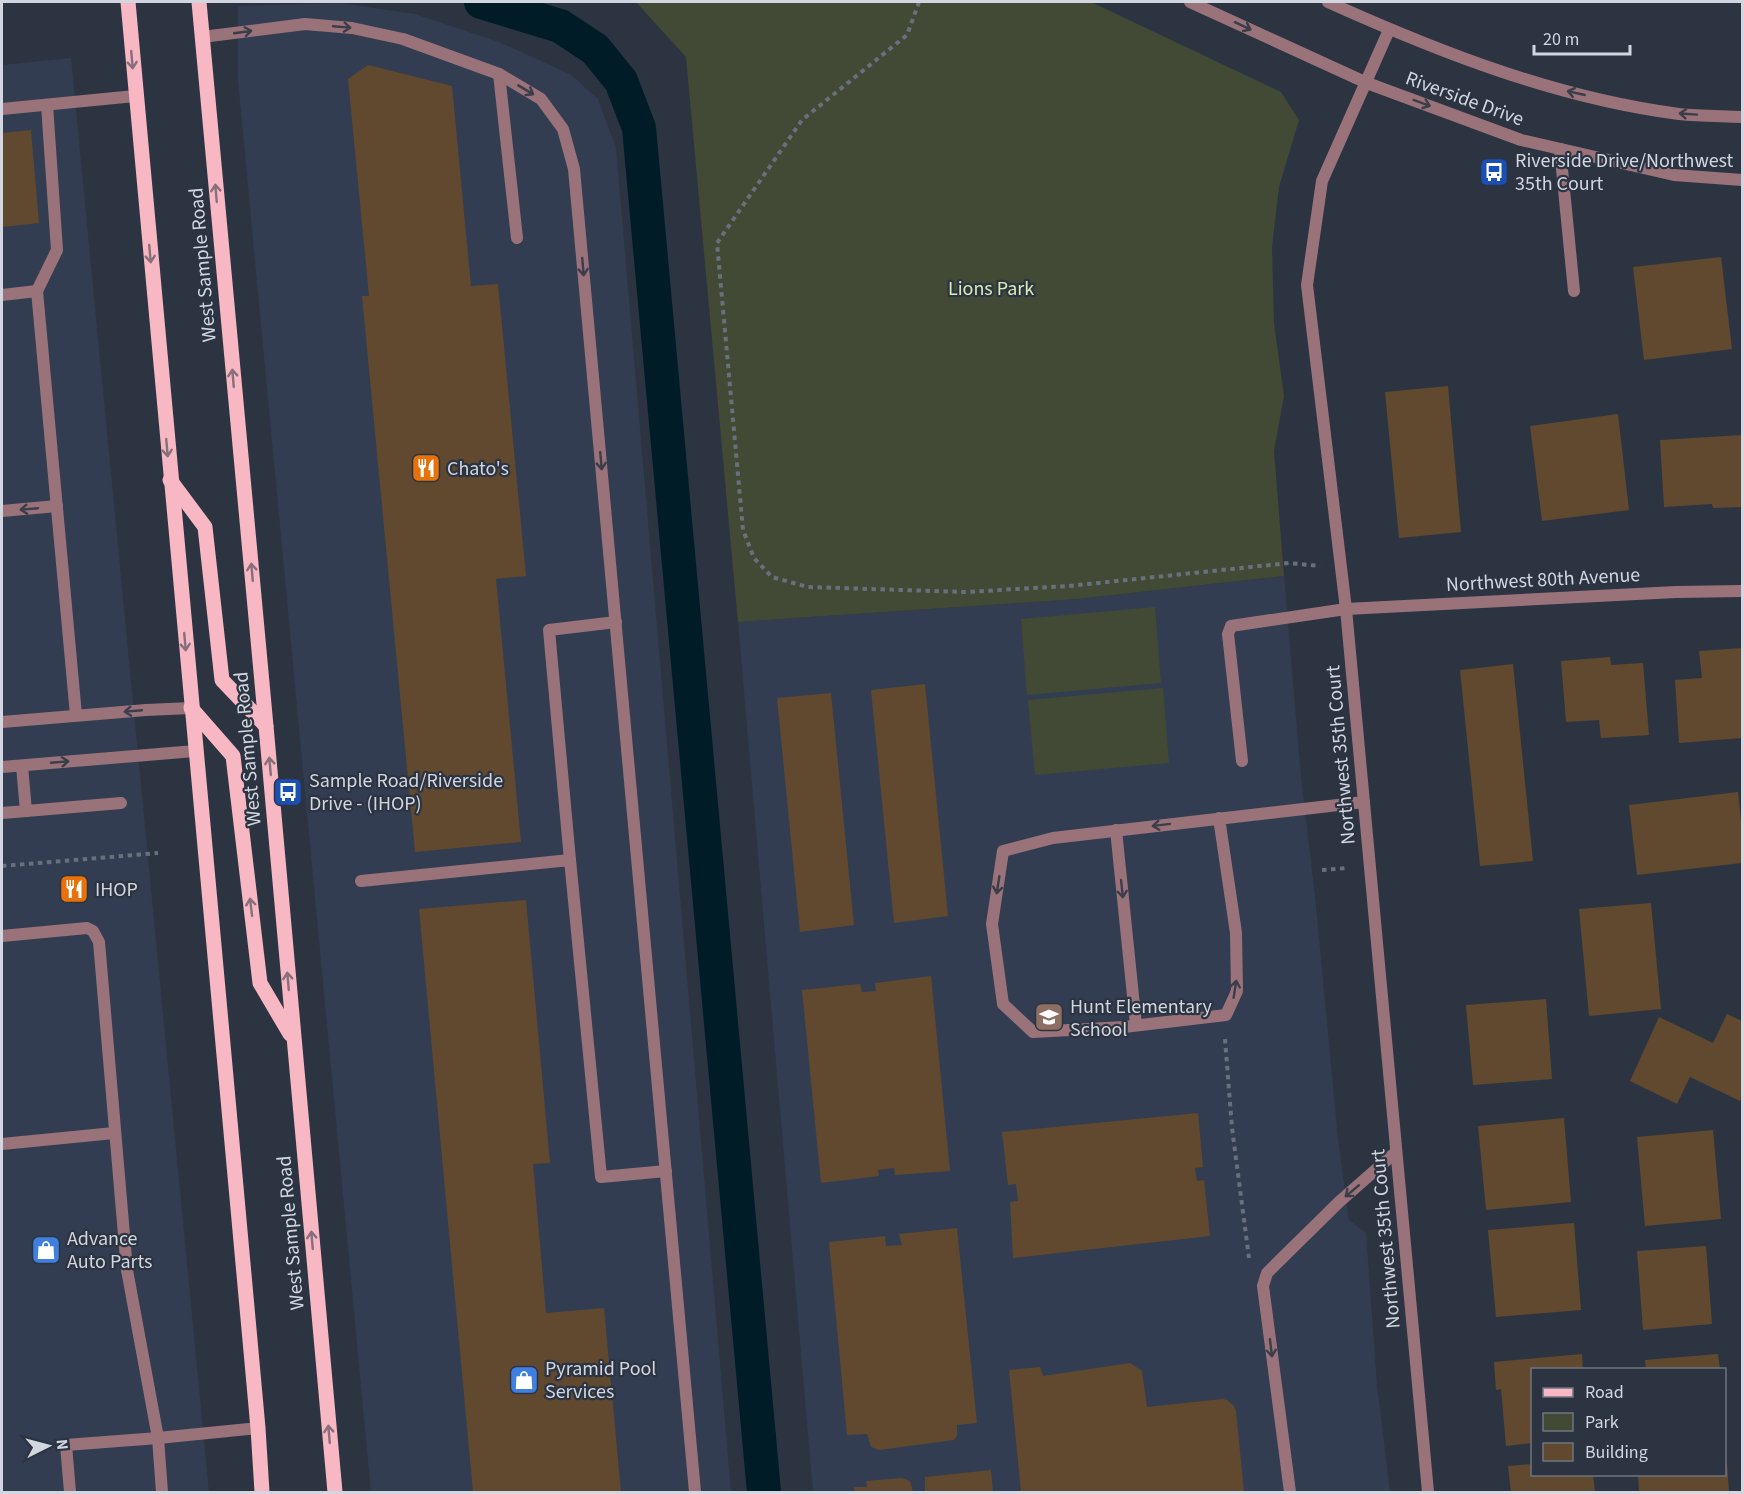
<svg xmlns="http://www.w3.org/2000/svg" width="1744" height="1494" font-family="'Source Sans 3',sans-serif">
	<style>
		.built { fill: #323d51 }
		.green { fill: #424a35 }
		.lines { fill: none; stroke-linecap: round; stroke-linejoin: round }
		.canal { stroke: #001c27; stroke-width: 34 }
		.building { fill: #60492f }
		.path { stroke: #69707d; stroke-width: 4; stroke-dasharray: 4.5 4.5; stroke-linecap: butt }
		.service { stroke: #9a737a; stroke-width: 12 }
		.minor { stroke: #9a737a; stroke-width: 12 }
		.tertiary { stroke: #9a737a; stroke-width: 12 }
		.primary { stroke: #f7b7c3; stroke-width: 15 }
		.oneway { stroke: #3c3d4a }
		.oneway2 { stroke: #876f7c }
		.labels { text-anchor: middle; stroke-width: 4.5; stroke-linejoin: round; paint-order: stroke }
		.street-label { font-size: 20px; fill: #d1d6e0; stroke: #2c3442 }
		.poi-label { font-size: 20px; fill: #d1d6e0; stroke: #2c3442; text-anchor: start }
		.park-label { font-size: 20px; fill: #d7edb3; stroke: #2c3442 }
	</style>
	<rect width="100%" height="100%" fill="#2c3442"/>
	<g class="built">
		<polygon points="340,3 415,14 499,42 570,74 598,99 616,148 731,1492 371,1492 238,80 238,6"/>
		<polygon points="71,58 209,1492 2,1492 2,65"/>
		<polygon points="1284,576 1301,777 1315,896 1338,1139 1349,1220 1366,1233 1377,1385 1390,1492 813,1492 738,622 1077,599"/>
	</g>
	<g class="green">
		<polygon points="636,2 1091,2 1281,92 1299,120 1279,187 1272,247 1274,323 1284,396 1274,451 1284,576 1077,599 738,622 686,57"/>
		<polygon points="1155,607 1161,683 1027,695 1021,619"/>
		<polygon points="1163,688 1169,763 1035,775 1028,700"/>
	</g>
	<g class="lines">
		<polyline class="canal" points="481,2 560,26 595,49 621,81 639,128 764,1492"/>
	</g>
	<g class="building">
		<polygon points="368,65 452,86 471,286 498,284 526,576 496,579 521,842 415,852 362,296 369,296 348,79"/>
		<polygon points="31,130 39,223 2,227 2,133"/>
		<polygon points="1721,257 1732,349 1644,360 1633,267"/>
		<polygon points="1448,386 1461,532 1399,538 1385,392"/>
		<polygon points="1618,414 1629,510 1542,521 1530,426"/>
		<polygon points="1742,435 1742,507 1713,508 1712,504 1664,507 1660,440"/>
		<polygon points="1742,648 1742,738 1679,743 1675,680 1702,678 1699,651"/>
		<polygon points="1610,657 1611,665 1643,663 1649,735 1601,738 1599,720 1566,722 1561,661"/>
		<polygon points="1513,664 1533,861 1480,866 1460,670"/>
		<polygon points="925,684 948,916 894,923 871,690"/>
		<polygon points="831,693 854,925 800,932 777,698"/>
		<polygon points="1738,792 1742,831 1742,863 1637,875 1629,805"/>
		<polygon points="526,900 550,1163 533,1164 546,1313 604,1308 621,1492 473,1492 419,909"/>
		<polygon points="1651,903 1661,1009 1589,1016 1579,909"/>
		<polygon points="931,976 950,1171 895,1175 894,1168 878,1170 879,1176 821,1183 802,990 860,984 862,992 876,991 875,983"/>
		<polygon points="1546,999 1552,1079 1473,1085 1466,1005"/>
		<polygon points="1727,1014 1742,1021 1742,1096 1740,1101 1690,1077 1677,1104 1630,1081 1659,1017 1713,1043"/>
		<polygon points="1198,1113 1203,1167 1195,1168 1197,1181 1204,1180 1210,1236 1013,1258 1010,1202 1018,1201 1016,1184 1008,1185 1002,1132"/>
		<polygon points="1564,1118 1571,1202 1486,1210 1478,1126"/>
		<polygon points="1713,1130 1721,1219 1645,1226 1637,1137"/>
		<polygon points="1574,1223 1581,1310 1496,1317 1488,1230"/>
		<polygon points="957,1228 977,1423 957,1425 957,1436 954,1440 879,1450 871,1447 867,1434 847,1435 829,1242 885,1236 886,1246 902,1245 899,1234"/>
		<polygon points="1706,1246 1712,1324 1643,1330 1637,1251"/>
		<polygon points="1582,1354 1583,1370 1532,1370 1532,1443 1506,1446 1501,1389 1496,1390 1494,1362"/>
		<polygon points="1718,1354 1720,1370 1646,1370 1645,1360"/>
		<polygon points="1130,1363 1142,1371 1147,1407 1222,1399 1227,1400 1234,1406 1236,1411 1244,1492 1021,1492 1009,1370 1040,1367 1043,1376"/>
		<polygon points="1724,1463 1727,1463 1729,1491 1639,1492 1638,1474 1724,1474"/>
		<polygon points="1532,1464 1532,1474 1593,1474 1595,1492 1511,1492 1508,1466"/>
		<polygon points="991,1470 993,1492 925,1492 925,1477"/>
		<polygon points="902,1478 910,1481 913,1492 855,1492 854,1487 867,1487 866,1481"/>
	</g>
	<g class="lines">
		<g class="path">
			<polyline points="919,2 907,35 802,120 717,243 743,530 754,558 772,577 808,587 965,592 1069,586 1289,563 1320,566"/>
			<polyline points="2,866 158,853"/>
			<polyline points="1322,870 1348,868"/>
			<polyline points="1225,1039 1232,1128 1249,1258"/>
		</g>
		<g class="service">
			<polyline points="202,37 305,24 352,28 403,39 499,74 541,99 563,129 574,169 695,1492"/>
			<polyline points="499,74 517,238"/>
			<polyline points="2,109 135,96"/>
			<polyline points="1560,149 1574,291"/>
			<polyline points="37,291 57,250 47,105"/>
			<polyline points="2,295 37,291 76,715"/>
			<polyline points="2,511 57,506"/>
			<polyline points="2,722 146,710 191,708"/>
			<polyline points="1242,761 1228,634 1231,626 1346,609"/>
			<polyline points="2,767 195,751"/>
			<polyline points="26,811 121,803"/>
			<polyline points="2,813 26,811 22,766"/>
			<polyline points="1219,818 1236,933 1237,991 1226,1015 1124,1027 1033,1032 1003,1004 992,924 1003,851 1053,838 1364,802"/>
			<polyline points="1116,830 1136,1025"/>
			<polyline points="570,860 549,630 616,622"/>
			<polyline points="361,881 570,860 601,1177 666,1171"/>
			<polyline points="2,936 87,928 93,931 99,942 127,1270 158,1438 258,1428"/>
			<polyline points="2,1144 114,1133"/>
			<polyline points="70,1492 66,1445 158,1438 162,1492"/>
			<polyline points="1290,1492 1263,1286 1267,1273 1339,1202 1396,1152"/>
		</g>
		<g class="minor">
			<polyline points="1389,30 1322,181 1307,285 1346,609 1428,1492"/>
			<polyline points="1346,609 1676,592 1742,591"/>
		</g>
		<g class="tertiary">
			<polyline points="1190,2 1367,83 1521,140 1674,175 1742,180"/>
			<path d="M1328 2C1439 52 1556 98 1679 114 1700 116 1721 116 1742 117"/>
		</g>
		<g class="primary">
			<polyline points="128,2 258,1428 262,1492"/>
			<polyline points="199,2 266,726 335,1492"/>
			<polyline points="170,480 205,527 222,680 266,726"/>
			<polyline points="191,708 233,756 260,983 290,1034"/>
		</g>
	</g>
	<defs><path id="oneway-shaft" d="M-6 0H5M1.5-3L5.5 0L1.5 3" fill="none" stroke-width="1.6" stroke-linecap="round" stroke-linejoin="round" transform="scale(1.5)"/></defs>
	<g class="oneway">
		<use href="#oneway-shaft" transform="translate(1243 26) rotate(25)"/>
		<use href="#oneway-shaft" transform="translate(342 27) rotate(5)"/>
		<use href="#oneway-shaft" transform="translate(243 32) rotate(-8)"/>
		<use href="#oneway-shaft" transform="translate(526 90) rotate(31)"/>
		<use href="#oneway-shaft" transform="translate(1576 93) rotate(-167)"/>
		<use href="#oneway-shaft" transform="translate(1422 103) rotate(20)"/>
		<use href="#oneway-shaft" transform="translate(1688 114) rotate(-176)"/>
		<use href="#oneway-shaft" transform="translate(583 267) rotate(85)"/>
		<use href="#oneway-shaft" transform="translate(601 461) rotate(85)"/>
		<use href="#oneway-shaft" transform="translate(29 509) rotate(175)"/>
		<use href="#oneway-shaft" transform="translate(133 711) rotate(175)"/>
		<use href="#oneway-shaft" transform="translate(60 762) rotate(-5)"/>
		<use href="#oneway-shaft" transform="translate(1161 825) rotate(173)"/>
		<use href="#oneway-shaft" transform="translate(998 885) rotate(99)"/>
		<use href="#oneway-shaft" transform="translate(1122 889) rotate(84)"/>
		<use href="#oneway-shaft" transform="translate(1235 989) rotate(-81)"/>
		<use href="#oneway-shaft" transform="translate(1352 1191) rotate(140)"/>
		<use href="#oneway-shaft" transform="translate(1271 1348) rotate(83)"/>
	</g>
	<g class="oneway2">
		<use href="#oneway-shaft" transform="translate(132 60) rotate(85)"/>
		<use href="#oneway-shaft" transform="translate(216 193) rotate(-95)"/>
		<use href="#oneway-shaft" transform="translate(150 254) rotate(85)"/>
		<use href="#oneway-shaft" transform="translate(233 378) rotate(-95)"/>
		<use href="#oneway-shaft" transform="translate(167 448) rotate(85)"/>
		<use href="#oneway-shaft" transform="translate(252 572) rotate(-95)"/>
		<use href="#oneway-shaft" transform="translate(185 642) rotate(85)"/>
		<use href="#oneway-shaft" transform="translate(270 766) rotate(-95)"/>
		<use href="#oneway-shaft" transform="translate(251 907) rotate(-97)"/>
		<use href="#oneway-shaft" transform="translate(288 981) rotate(-95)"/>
		<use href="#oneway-shaft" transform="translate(312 1240) rotate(-95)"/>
		<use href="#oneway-shaft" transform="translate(329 1434) rotate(-95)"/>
	</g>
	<defs>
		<g id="bus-square" transform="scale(1.5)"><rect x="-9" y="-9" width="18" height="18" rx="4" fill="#1a4fb4" stroke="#2c3442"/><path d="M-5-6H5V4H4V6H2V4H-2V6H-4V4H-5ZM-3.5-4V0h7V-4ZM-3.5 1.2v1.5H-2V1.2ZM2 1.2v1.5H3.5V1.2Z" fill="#fff"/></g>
		<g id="restaurant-square" transform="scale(1.5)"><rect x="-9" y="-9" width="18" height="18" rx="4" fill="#e8710a" stroke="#2c3442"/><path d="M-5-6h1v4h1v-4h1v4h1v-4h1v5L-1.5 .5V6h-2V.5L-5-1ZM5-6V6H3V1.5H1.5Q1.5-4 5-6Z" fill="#fff"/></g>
		<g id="school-square" transform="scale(1.5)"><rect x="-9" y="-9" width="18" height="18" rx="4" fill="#8d6e63" stroke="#2c3442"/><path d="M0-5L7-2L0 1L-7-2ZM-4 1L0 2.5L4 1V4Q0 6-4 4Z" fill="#fff"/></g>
		<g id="shop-square" transform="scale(1.5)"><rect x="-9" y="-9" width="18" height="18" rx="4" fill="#3f7fe0" stroke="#2c3442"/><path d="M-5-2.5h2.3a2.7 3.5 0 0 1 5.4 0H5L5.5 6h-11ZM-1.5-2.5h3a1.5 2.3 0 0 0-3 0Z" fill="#fff"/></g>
	</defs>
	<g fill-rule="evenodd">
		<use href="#bus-square" x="1494" y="172"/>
		<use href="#restaurant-square" x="426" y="468"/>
		<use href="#bus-square" x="288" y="792"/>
		<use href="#restaurant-square" x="74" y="889"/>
		<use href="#school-square" x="1049" y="1017"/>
		<use href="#shop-square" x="46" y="1250"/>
		<use href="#shop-square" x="524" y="1380"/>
	</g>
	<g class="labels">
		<g class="street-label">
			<text transform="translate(1465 98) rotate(20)" y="7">Riverside Drive</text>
			<text transform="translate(202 265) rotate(-95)" y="7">West Sample Road</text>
			<text transform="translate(1543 579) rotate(-3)" y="7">Northwest 80th Avenue</text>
			<text transform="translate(247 749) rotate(-95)" y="7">West Sample Road</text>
			<text transform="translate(1340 755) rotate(-95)" y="7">Northwest 35th Court</text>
			<text transform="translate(290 1233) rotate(-95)" y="7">West Sample Road</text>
			<text transform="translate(1385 1239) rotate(-95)" y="7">Northwest 35th Court</text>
		</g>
		<g class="poi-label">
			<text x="1515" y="167">Riverside Drive/Northwest<tspan x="1515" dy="23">35th Court</tspan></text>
			<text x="447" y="475">Chato's</text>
			<text x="309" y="787">Sample Road/Riverside<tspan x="309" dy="23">Drive - (IHOP)</tspan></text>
			<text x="95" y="896">IHOP</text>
			<text x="1070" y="1013">Hunt Elementary<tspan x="1070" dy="23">School</tspan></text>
			<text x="67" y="1245">Advance<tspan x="67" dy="23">Auto Parts</tspan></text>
			<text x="545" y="1375">Pyramid Pool<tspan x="545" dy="23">Services</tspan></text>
		</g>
		<g class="park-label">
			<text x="991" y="295">Lions Park</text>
		</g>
	</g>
	<rect width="1744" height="1494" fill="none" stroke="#d1d6e0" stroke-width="6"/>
	<rect x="1531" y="1368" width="195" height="108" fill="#2c3442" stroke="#6e7581" stroke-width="1.5"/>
	<rect x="1543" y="1388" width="30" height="9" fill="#f7b7c3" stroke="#6e7581" stroke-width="1.5"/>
	<text x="1585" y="1398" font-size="18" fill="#d1d6e0">Road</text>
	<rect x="1543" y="1413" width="30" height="18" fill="#424a35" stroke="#6e7581" stroke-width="1.5"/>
	<text x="1585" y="1428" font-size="18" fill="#d1d6e0">Park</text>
	<rect x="1543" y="1443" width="30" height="18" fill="#60492f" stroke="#6e7581" stroke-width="1.5"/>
	<text x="1585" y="1458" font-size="18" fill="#d1d6e0">Building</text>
	<g transform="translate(48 1446) rotate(84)" stroke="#2c3442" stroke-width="4.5" paint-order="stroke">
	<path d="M0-4.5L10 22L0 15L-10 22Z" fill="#d1d6e0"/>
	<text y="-9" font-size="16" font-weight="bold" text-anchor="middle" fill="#d1d6e0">N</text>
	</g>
	<path d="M1534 45v9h96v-9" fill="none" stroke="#d1d6e0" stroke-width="3"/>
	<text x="1543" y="45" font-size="18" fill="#d1d6e0" stroke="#2c3442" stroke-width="4.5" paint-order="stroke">20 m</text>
</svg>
